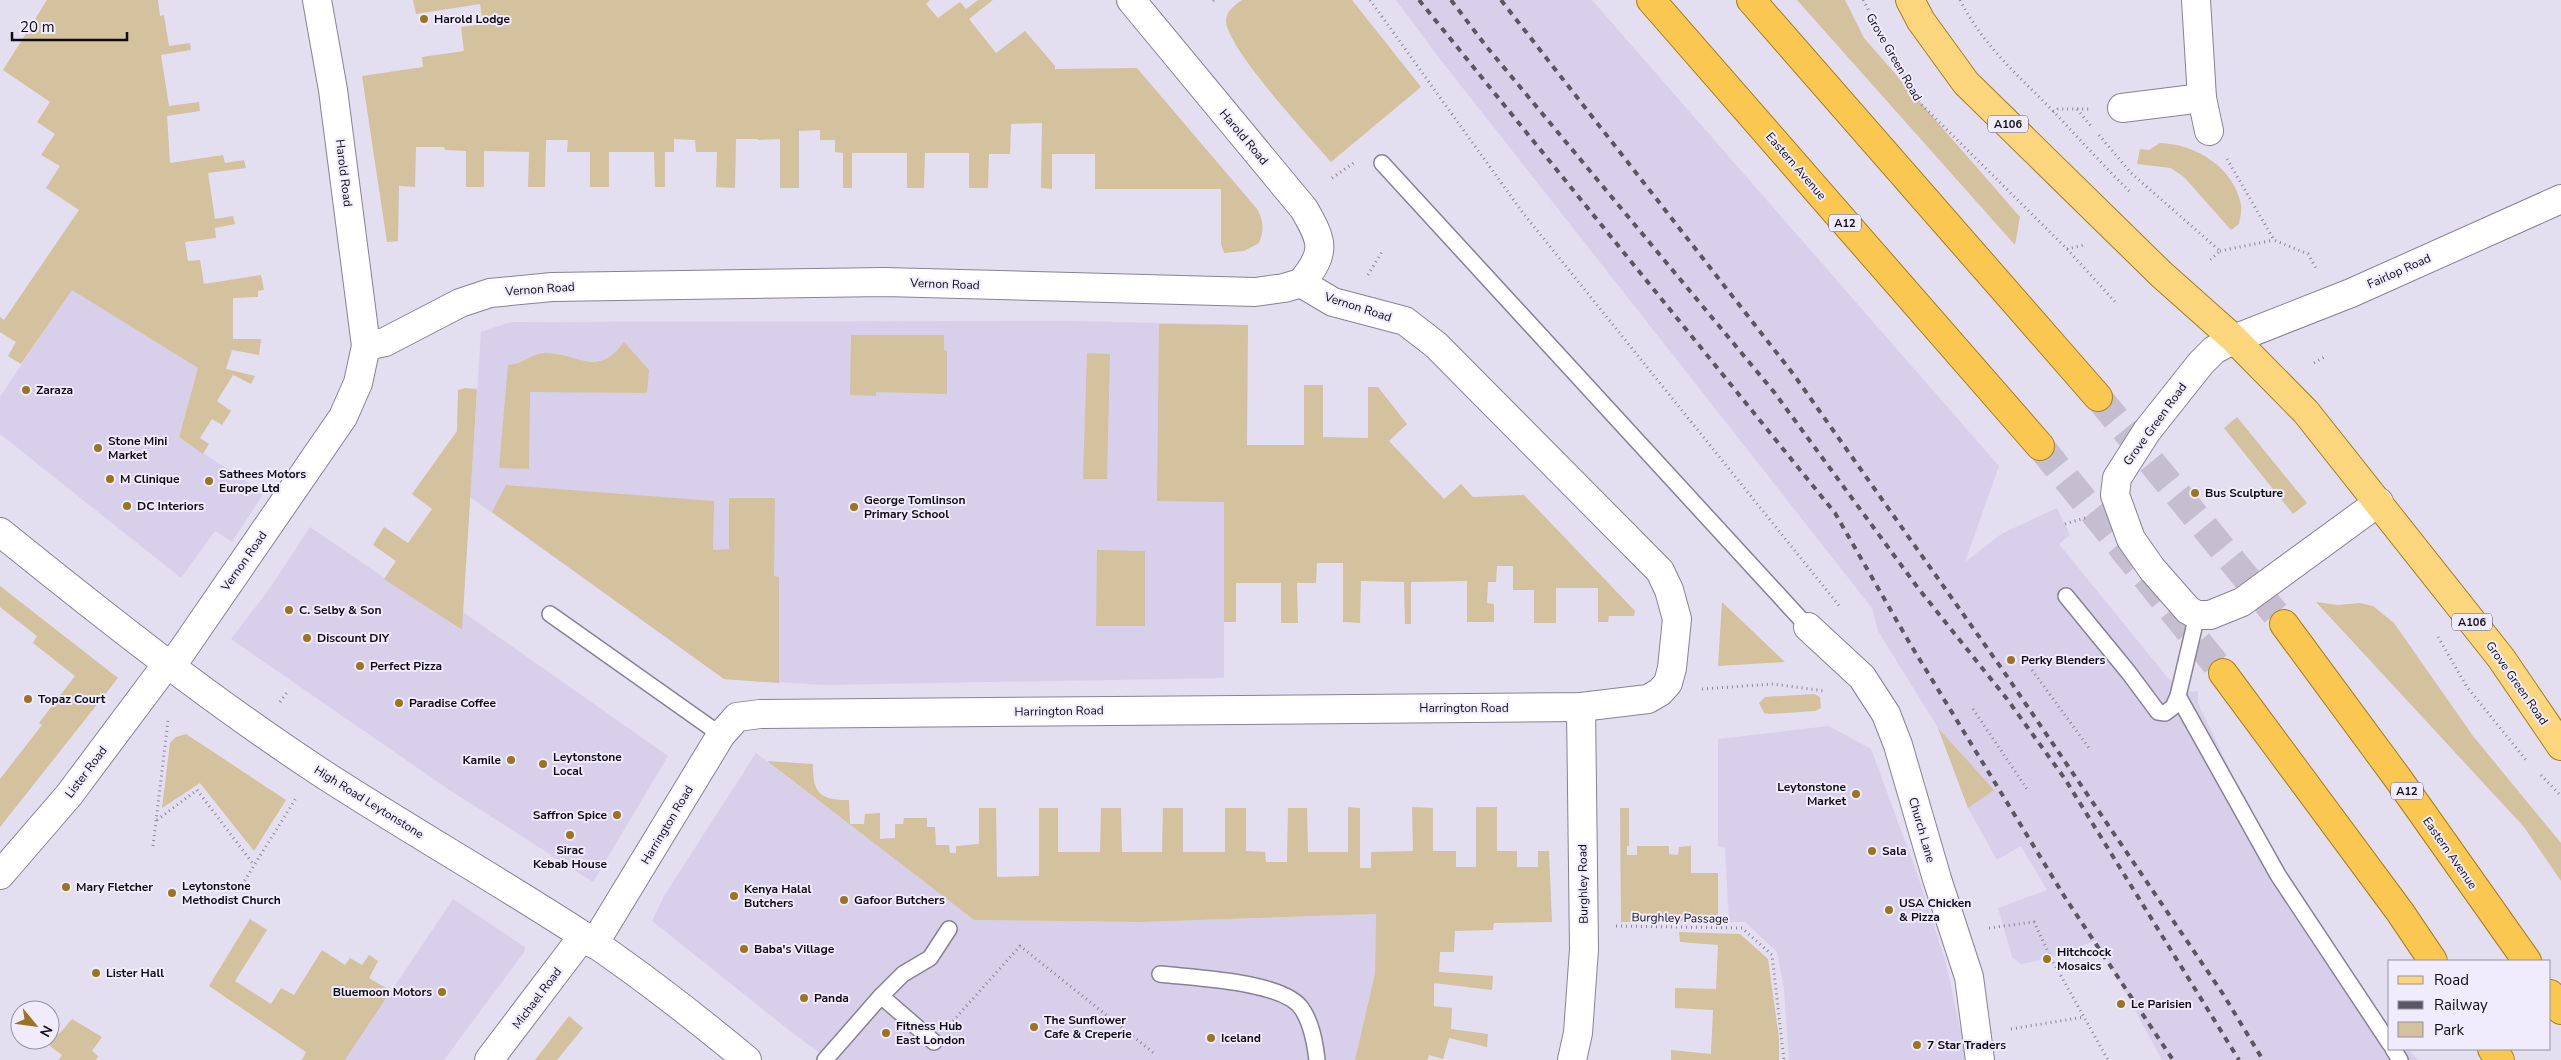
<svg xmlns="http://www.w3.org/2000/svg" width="2561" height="1060" font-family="'Nunito Sans',sans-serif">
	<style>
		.built { fill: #d8d0ea }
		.green { fill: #d4c19e }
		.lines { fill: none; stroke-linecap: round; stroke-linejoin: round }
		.trunk-tunnel { stroke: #c4bed0; stroke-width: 28; stroke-dasharray: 28 14; stroke-linecap: butt }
		.service-casing { stroke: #888294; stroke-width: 18 }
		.minor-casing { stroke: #888294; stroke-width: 30 }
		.tertiary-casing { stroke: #888294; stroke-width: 30 }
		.primary-casing { stroke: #a77d1e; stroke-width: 30 }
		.trunk-casing { stroke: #a77d1e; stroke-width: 30 }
		.path { stroke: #8c8896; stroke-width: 3; stroke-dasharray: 1 4; stroke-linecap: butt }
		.service { stroke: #fff; stroke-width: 15 }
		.minor { stroke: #fff; stroke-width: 28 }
		.tertiary { stroke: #fff; stroke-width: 28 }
		.primary { stroke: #fbd67c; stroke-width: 28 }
		.trunk { stroke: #fac850; stroke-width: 28 }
		.rail { stroke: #5b5762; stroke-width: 4; stroke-dasharray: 6 6; stroke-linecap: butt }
		.poi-dot { fill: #9a741f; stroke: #f1ebfe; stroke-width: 2 }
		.labels { text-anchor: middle; stroke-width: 4; stroke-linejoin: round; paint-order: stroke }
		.shield { fill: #f1ebfe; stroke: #524f59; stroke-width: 1 }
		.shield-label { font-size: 11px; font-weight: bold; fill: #0e0c12 }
		.poi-label { font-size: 12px; font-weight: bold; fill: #0e0c12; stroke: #f1ebfe; text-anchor: start }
		.street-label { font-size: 12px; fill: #0e0c12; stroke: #f1ebfe }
	</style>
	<rect width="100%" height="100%" fill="#e4def1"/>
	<g class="built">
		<polygon points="1396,0 1592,0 1999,466 1965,562 2001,534 2057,508 2070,535 2059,544 2168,678 2187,692 2198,691 2198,703 2283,881 2390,1028 2390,1049 2408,1049 2418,1060 2162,1060 2097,940 2051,958 2021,964 2012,957 1998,908 2047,890 2021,846 1997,860 1968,808 1938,728 1878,631 1872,608 1440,59"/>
		<polygon points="72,289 198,368 179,437 264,493 232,542 215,531 181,578 0,434 0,397"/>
		<polygon points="1077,321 1248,325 1248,341 1224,502 1224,678 825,685 724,679 470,497 481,332 511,322"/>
		<polygon points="310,527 461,630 463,612 668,756 593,882 448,789 231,639 270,588"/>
		<polygon points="1829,726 1871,749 1918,876 1946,963 1967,1060 1789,1060 1784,989 1777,952 1745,922 1729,922 1725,848 1718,847 1718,739"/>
		<polygon points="756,753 974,920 1142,922 1376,914 1375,973 1355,1060 830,1060 795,1035 652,921 664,896"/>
		<polygon points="453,899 525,947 525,951 444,1060 345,1060"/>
	</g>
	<g class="green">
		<polygon points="47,0 158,0 160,16 164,15 169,46 190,43 191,50 161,55 169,106 199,102 200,111 167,116 170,163 223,155 225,163 244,160 246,168 208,173 215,219 233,216 235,224 215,228 216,238 185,242 188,261 200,260 204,284 261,275 264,290 258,291 258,297 233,298 233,339 261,339 259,355 232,350 226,369 255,376 251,384 233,375 217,401 231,411 222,425 212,419 200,438 209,444 203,454 179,437 198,368 72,290 21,364 8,356 16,342 0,332 0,317 4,320 79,210 46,188 60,166 41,155 55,134 37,122 50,102 3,70"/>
		<path d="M413 0H930L926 4 938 18 960 2 966 9 978 0H993L969 19 996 53 1025 31 1055 66V69L1137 68 1257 209C1264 221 1264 230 1259 243L1244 251 1224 253 1221 244V189H1095V154H1052V189L1041 188 1042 123 1011 124 1010 154H989L988 188H969V153H925L924 188H907V153H852V188H843V153L835 152V140H820V130L799 131V188H780V139L758 140V153V139H736L735 188 716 187 717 152H696L695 140 674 139V152H665V187H655L654 152H609V187H590V152H567L568 140H546L545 187H528L529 152 484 151V187H466V151L445 150 444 147H416L415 187 399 186 398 241 387 242 362 76 423 67 422 57 464 51 461 27 483 24 480 4 416 14Z"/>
		<path d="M1242 0H1352L1421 87 1331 162C1309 136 1228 50 1226 21 1226 11 1235 5 1242 0Z"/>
		<polygon points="1797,0 1845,0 1864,38 2020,217 2015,245"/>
		<path d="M2160 143C2195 144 2234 167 2241 205 2242 210 2240 218 2239 224L2231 230 2184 177 2171 168 2137 164 2140 149 2149 150Z"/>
		<polygon points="1159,324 1248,325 1247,445 1304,445 1304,385 1323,385 1323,437 1368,438 1368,387 1378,387 1407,424 1389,441 1444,499 1461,484 1473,497 1524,495 1635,611 1634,616 1609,616 1608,622 1598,622 1598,588 1556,588 1556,623 1534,623 1534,590 1513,590 1513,566 1497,566 1496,582 1488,582 1487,603 1494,604 1494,622 1467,622 1467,581 1411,582 1411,624 1405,624 1404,582 1361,581 1360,623 1343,622 1343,563 1317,563 1316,583 1297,583 1298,623 1281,623 1281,583 1236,583 1236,622 1224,622 1224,502 1157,501"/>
		<polygon points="851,335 944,335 944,350 947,351 947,394 876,392 876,396 850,395"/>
		<path d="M624 342 649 370 647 393 530 392 529 469 499 468 508 365C522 365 532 353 544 353 579 352 596 380 624 342Z"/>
		<polygon points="1087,353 1110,354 1107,479 1083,479"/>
		<polygon points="465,388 477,389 462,630 384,579 396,561 373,545 384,527 408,543 432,509 412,494 457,431 458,390"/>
		<polygon points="2237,417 2307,503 2293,514 2224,428"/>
		<polygon points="506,485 714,501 713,550 729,549 729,498 775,498 774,576 779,577 779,683 724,679 492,512"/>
		<polygon points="1097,550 1145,551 1145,626 1096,626"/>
		<polygon points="0,586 118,678 0,827 0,779 42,725 39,723 75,676 33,643 37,636 0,607"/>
		<polygon points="1722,602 1785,662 1718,666"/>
		<polygon points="2316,602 2338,605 2360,603 2373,606 2394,623 2473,736 2561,843 2561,881 2524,827"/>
		<polygon points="1814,694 1820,697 1821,708 1815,711 1769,714 1764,713 1759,703 1765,697"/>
		<polygon points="1938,728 1994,790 1968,808"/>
		<polygon points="186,734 286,800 254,851 200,783 162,808 170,743 176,737"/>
		<path d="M767 761 813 764C813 793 819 800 849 800L850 824H864L865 814 880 813V839L895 838V824H903L904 818H927V827H935L936 845H949L950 853H956V846L979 844V808H996L997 877 1039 876V808H1058V852H1100L1101 808H1121L1122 852H1162L1163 808H1183V852H1225V808H1246V851L1265 852 1266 862H1287L1288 808H1307L1308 852H1348V807L1360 808V868H1371V852L1413 851 1412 807 1433 808V851H1456V867H1476V807H1497V851H1517V867H1538V851H1549L1552 922 1494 923 1493 930 1455 931 1454 952H1440L1439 972 1493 976 1492 990 1434 983V1006L1452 1008 1451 1029 1488 1034 1487 1047 1449 1038 1443 1059 1429 1055 1427 1060H1355L1375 973 1376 914 1142 922 974 920Z"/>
		<polygon points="1620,808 1629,808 1629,846 1627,846 1627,855 1637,855 1637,846 1669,846 1669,854 1678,855 1679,847 1691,846 1691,873 1718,873 1718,921 1621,922"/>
		<polygon points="250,919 267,930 235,981 271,1004 281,988 294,995 322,950 345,965 350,958 362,965 369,955 378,961 369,978 391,991 345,1060 302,1060 306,1052 209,986"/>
		<polygon points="1679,932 1740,934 1768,959 1779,1038 1779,1060 1671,1060 1671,1050 1711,1054 1713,1010 1675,1008 1675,988 1716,989 1718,945 1680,942"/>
		<polygon points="569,1016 583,1028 557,1060 535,1060"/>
		<polygon points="72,1019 102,1037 92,1051 98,1056 96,1060 59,1060 62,1055 42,1040 50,1040 50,1028 59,1034"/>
	</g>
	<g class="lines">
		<g class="trunk-tunnel">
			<polyline points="2098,397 2284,624"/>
			<polyline points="2040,446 2223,673"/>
		</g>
		<g class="service-casing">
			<g id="service">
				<polyline points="1382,163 1808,627"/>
				<polyline points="2066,596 2129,673 2158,712 2165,713 2173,707 2178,696"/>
				<polyline points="550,614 721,735"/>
				<polyline points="2197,615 2178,696 2278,875 2390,1044"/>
				<path d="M1160 974C1193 978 1284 981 1302 1009 1312 1024 1315 1043 1317 1060"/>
				<polyline points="881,996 903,974 930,958 949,929"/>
				<polyline points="2393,1049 2400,1060"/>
				<polyline points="825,1060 881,996 934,1042"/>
			</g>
		</g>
		<g class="minor-casing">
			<g id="minor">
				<polyline points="317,0 333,90 366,346"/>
				<path d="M1131 0 1304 209C1323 242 1327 252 1301 283"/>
				<polyline points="2196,0 2202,98 2209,131"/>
				<polyline points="2122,108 2202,98"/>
				<polyline points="2234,339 2214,350 2201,363 2147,431 2117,478 2115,495 2131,539 2152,569 2188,610 2197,615 2210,615 2242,602 2379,502"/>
				<polyline points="1808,627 1862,677 1886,714 1898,745 1937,879 1969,977 1980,1060"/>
				<polyline points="171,667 343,417 358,383 366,346 385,342 460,303 490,293 552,287 885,282 1255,292 1284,288 1301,283"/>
				<polyline points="0,875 69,795 167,664"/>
				<polyline points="594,944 721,735 737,717 760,714 1581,707 1648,699 1660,692 1668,683 1672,668 1677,619 1669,590 1660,571 1436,345 1405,321 1333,302 1301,283"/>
				<polyline points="489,1060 583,936"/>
				<polyline points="1572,1060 1578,1033 1584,949 1581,707"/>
			</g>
		</g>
		<g class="tertiary-casing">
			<g id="tertiary">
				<polyline points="2234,339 2351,293 2561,199"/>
				<path d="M0 532C104 616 209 699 320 772 406 828 496 879 582 935 639 973 694 1016 747 1060"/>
			</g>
		</g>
		<g class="primary-casing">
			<polyline id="primary" points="1910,0 1921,21 1966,83 2161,274 2234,339 2306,412 2501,658 2561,746"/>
		</g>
		<g class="trunk-casing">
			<g id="trunk">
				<polyline points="1651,0 2040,446"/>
				<polyline points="1751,0 2098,397"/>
				<polyline points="2284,624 2399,780 2527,961"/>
				<polyline points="2223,673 2400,912 2433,961"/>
				<polyline points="2550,994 2561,1010"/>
				<polyline points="2492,1049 2500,1060"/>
			</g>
		</g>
		<g class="path">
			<polyline points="1370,0 1523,213 1841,608"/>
			<polyline points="1863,0 1920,103 2067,249 2117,304"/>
			<path d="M1960 0C1984 47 2019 76 2055 113 2080 140 2105 167 2131 193"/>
			<polyline points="1213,1 1214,0"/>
			<polyline points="2077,109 2091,126"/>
			<polyline points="2053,112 2058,109 2090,109"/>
			<polyline points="2099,135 2131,173 2220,251 2210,260"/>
			<polyline points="2227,159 2274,240 2308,254 2317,270"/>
			<polyline points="1332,178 1355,162"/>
			<polyline points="2067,249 2084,245"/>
			<polyline points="2220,251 2274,240"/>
			<polyline points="1368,275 1383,250"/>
			<polyline points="2314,363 2326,356"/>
			<polyline points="2065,524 2088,517"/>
			<polyline points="2438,637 2467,687 2526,760"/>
			<polyline points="2032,670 2089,748"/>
			<polyline points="1702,689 1773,684 1825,691"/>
			<polyline points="280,702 288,691"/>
			<polyline points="1973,709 2029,792"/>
			<polyline points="2541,775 2561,796"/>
			<polyline points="157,820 197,790 254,865"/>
			<polyline points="153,846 168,721"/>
			<polyline points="242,885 296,798"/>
			<polyline points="1616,926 1742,928 1772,955 1784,1060"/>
			<polyline points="1989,928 2034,922 2051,958 2108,1060"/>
			<polyline points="953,1021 1020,946 1155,1054"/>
			<polyline points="2011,1029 2084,1017"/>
		</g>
		<use href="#service" class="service"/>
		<use href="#minor" class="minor"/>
		<use href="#tertiary" class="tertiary"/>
		<use href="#primary" class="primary"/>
		<use href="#trunk" class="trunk"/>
		<g class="rail">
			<polyline points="1419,0 1835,513 1909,642 2066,899 2173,1060"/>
			<polyline points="1451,0 1486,46 1774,392 1918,588 2007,699 2065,779 2239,1060"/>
			<polyline points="1501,0 1794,375 2002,669 2223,994 2263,1060"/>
		</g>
	</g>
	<g class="poi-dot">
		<circle cx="424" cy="19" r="5"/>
		<circle cx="26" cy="390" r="5"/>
		<circle cx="98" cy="448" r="5"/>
		<circle cx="110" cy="479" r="5"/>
		<circle cx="209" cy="481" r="5"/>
		<circle cx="2195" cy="493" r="5"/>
		<circle cx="127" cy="506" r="5"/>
		<circle cx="854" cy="507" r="5"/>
		<circle cx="289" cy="610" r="5"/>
		<circle cx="307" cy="638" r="5"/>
		<circle cx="2011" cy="660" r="5"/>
		<circle cx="360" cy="666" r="5"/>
		<circle cx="28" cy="699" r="5"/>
		<circle cx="399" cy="703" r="5"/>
		<circle cx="511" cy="760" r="5"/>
		<circle cx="543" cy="764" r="5"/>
		<circle cx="1856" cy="794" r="5"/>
		<circle cx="617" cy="815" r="5"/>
		<circle cx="570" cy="835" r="5"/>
		<circle cx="1872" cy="851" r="5"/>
		<circle cx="66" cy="887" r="5"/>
		<circle cx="172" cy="893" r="5"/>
		<circle cx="734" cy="896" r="5"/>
		<circle cx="844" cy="900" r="5"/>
		<circle cx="1889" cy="910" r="5"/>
		<circle cx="744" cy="949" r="5"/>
		<circle cx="2047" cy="959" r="5"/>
		<circle cx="96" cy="973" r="5"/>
		<circle cx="442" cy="992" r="5"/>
		<circle cx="804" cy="998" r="5"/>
		<circle cx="2121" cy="1004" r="5"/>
		<circle cx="1034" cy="1027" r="5"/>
		<circle cx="886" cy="1033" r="5"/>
		<circle cx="1211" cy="1038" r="5"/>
		<circle cx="1917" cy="1045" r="5"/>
	</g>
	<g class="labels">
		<g class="shield">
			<rect x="1988" y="115.5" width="40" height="17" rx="4"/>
			<rect x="1829" y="214.5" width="32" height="17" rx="4"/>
			<rect x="2452" y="613.5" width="40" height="17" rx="4"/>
			<rect x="2391" y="782.5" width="32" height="17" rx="4"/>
		</g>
		<g class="shield-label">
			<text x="2008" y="128">A106</text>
			<text x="1845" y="227">A12</text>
			<text x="2472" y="626">A106</text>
			<text x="2407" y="795">A12</text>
		</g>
		<g class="poi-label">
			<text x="434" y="23">Harold Lodge</text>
			<text x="36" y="394">Zaraza</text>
			<text x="108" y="445">Stone Mini<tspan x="108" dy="14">Market</tspan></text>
			<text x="219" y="478">Sathees Motors<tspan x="219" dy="14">Europe Ltd</tspan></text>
			<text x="120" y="483">M Clinique</text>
			<text x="2205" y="497">Bus Sculpture</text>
			<text x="864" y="504">George Tomlinson<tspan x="864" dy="14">Primary School</tspan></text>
			<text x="137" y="510">DC Interiors</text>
			<text x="299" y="614">C. Selby &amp; Son</text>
			<text x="317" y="642">Discount DIY</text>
			<text x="2021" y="664">Perky Blenders</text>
			<text x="370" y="670">Perfect Pizza</text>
			<text x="38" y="703">Topaz Court</text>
			<text x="409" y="707">Paradise Coffee</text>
			<text x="553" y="761">Leytonstone<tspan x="553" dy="14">Local</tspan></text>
			<text x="501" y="764" text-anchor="end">Kamile</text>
			<text x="1846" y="791" text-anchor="end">Leytonstone<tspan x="1846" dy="14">Market</tspan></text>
			<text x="607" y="819" text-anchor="end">Saffron Spice</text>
			<text x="570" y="854" text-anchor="middle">Sirac<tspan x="570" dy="14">Kebab House</tspan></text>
			<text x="1882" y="855">Sala</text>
			<text x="182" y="890">Leytonstone<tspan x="182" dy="14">Methodist Church</tspan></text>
			<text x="76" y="891">Mary Fletcher</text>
			<text x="744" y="893">Kenya Halal<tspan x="744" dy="14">Butchers</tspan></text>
			<text x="854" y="904">Gafoor Butchers</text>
			<text x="1899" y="907">USA Chicken<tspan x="1899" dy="14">&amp; Pizza</tspan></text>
			<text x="754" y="953">Baba's Village</text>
			<text x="2057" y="956">Hitchcock<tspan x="2057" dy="14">Mosaics</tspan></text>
			<text x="106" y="977">Lister Hall</text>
			<text x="432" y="996" text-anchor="end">Bluemoon Motors</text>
			<text x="814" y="1002">Panda</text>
			<text x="2131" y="1008">Le Parisien</text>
			<text x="1044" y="1024">The Sunflower<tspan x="1044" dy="14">Cafe &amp; Creperie</tspan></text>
			<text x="896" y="1030">Fitness Hub<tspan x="896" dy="14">East London</tspan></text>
			<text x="1221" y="1042">Iceland</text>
			<text x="1927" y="1049">7 Star Traders</text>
		</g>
		<g class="street-label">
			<text transform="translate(1894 57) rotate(60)" y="4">Grove Green Road</text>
			<text transform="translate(1244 137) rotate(50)" y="4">Harold Road</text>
			<text transform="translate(1796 166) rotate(49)" y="4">Eastern Avenue</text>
			<text transform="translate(344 173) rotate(83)" y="4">Harold Road</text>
			<text transform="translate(2399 271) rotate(-24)" y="4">Fairlop Road</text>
			<text transform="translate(945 284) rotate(2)" y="4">Vernon Road</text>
			<text transform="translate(540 289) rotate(-4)" y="4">Vernon Road</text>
			<text transform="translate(1358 307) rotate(18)" y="4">Vernon Road</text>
			<text transform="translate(2155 424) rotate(-54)" y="4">Grove Green Road</text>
			<text transform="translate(244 561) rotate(-55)" y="4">Vernon Road</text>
			<text transform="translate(2517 683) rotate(55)" y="4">Grove Green Road</text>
			<text x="1464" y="712">Harrington Road</text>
			<text transform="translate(1059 711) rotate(-1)" y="4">Harrington Road</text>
			<text transform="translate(86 772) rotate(-53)" y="4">Lister Road</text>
			<text transform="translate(369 802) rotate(32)" y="4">High Road Leytonstone</text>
			<text transform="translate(667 825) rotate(-59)" y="4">Harrington Road</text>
			<text transform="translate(1922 830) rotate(74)" y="4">Church Lane</text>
			<text transform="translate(2450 853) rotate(55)" y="4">Eastern Avenue</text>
			<text transform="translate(1583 884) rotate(-91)" y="4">Burghley Road</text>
			<text transform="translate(1680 918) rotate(1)" y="4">Burghley Passage</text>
			<text transform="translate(537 998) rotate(-53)" y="4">Michael Road</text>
		</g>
	</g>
	<rect x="2388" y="960" width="162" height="90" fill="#f1ebfe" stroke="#9692a0"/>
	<rect x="2398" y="976" width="25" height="8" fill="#fbd67c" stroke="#9692a0"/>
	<text x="2434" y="985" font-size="15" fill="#0e0c12">Road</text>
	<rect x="2398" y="1001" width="25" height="8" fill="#5b5762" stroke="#9692a0"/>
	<text x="2434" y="1010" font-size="15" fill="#0e0c12">Railway</text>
	<rect x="2398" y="1022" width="25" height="15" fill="#d4c19e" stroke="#9692a0"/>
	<text x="2434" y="1035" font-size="15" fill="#0e0c12">Park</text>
	<g transform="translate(35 1025) rotate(119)"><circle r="24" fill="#f1ebfe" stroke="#9692a0"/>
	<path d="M0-4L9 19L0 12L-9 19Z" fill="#9a741f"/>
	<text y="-8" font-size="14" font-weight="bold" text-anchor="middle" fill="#0e0c12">N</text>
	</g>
	<path d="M12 32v8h115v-8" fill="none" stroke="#0e0c12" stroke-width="2.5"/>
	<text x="20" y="32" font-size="15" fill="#0e0c12" stroke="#f1ebfe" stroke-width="4" paint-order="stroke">20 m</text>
</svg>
